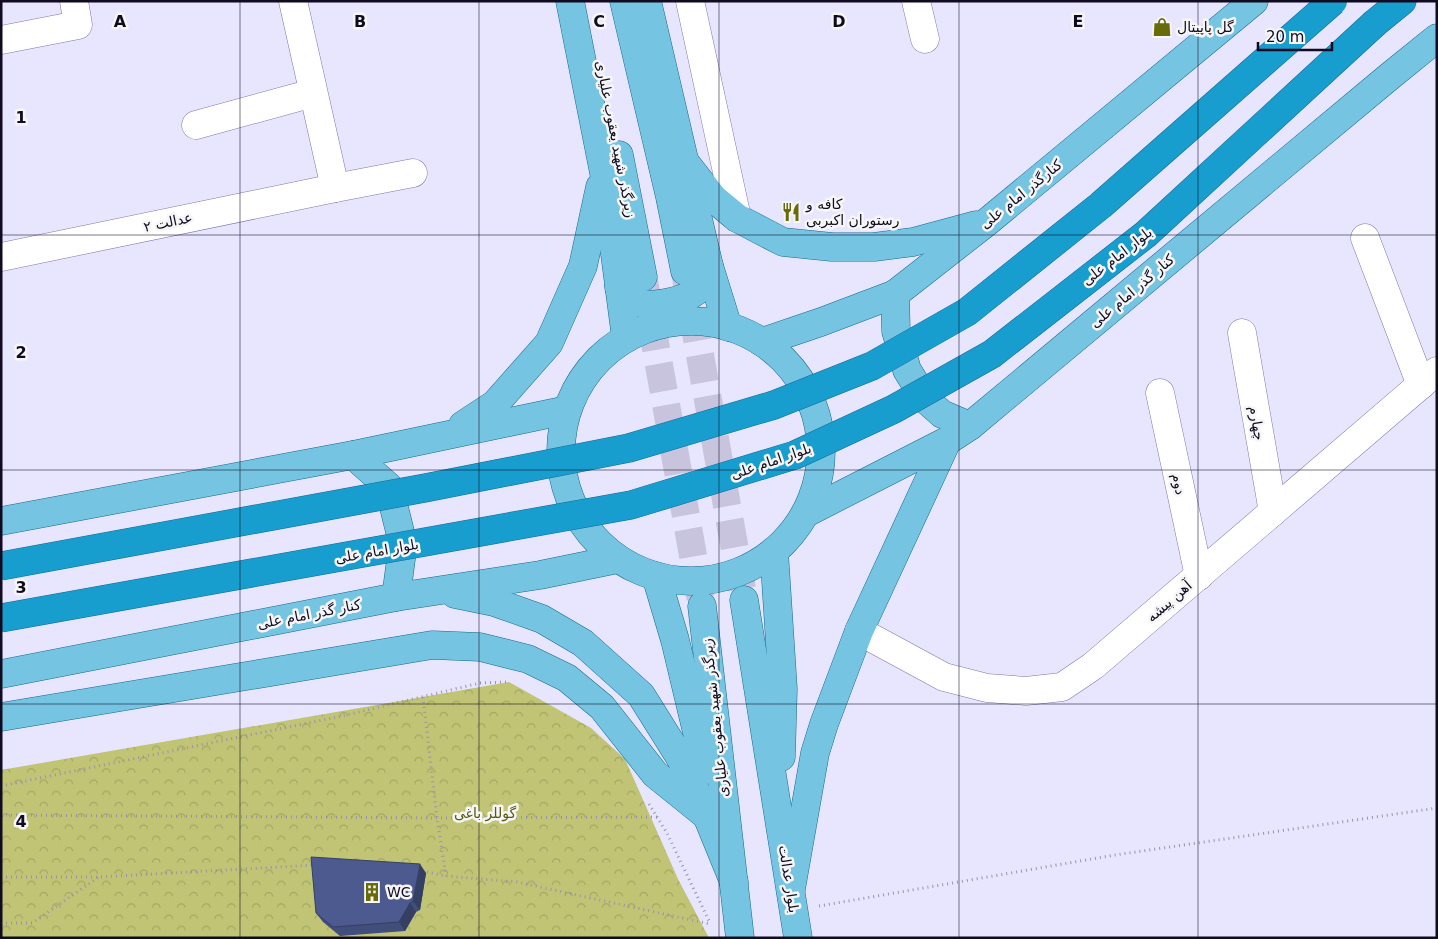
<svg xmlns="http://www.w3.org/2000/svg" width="1438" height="939" font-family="'DejaVu Sans','Noto Sans Arabic',sans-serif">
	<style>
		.park { fill: url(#park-crowns) }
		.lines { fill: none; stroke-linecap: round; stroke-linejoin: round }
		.major-tunnel { stroke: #c8c4de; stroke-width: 28; stroke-dasharray: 28 14; stroke-linecap: butt }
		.minor-casing { stroke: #8076b0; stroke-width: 29 }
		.major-casing { stroke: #156a92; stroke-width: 29 }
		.highway-casing { stroke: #156a92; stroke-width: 29 }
		.path { stroke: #9894ad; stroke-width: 3; stroke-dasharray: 1 4; stroke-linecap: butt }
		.minor { stroke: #fff; stroke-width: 28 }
		.major { stroke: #74c4e2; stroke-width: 28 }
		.highway { stroke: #189dcf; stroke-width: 28 }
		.highway-bridge-casing { stroke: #156a92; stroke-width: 29; stroke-linecap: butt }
		.highway-bridge { stroke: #189dcf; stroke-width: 28 }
		.wall { fill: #414d7b }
		.shaded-wall { fill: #353f64 }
		.building { fill: #4c5a8f; stroke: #353f64 }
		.grid { fill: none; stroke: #100b21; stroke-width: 1; stroke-opacity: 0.55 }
		.labels { text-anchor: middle; stroke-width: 5; stroke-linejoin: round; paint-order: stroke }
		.poi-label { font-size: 14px; fill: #100b21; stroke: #f6f6f6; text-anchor: start }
		.street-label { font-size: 14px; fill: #100b21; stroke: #f6f6f6 }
		.park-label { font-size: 14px; fill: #575811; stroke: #f6f6f6 }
		.grid-label { font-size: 16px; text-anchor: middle; font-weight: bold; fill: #100b21; stroke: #f6f6f6; stroke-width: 5; stroke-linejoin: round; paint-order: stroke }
	</style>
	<defs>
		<pattern id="park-crowns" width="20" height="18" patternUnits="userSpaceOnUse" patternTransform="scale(1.25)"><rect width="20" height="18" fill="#c0c474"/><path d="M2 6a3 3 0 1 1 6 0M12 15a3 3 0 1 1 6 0" fill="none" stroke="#a4a764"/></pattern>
	</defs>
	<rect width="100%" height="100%" fill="#e8e5ff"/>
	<polygon class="park" points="509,682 591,728 625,759 678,879 709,938 1,938 1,770"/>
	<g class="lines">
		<g class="major-tunnel">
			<polyline points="685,272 744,600"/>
			<polyline points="644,281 702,606"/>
		</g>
		<g class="minor-casing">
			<g id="minor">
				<polyline points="293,1 335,188"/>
				<polyline points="690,1 737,218"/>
				<polyline points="916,1 925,39"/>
				<polyline points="1,40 78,25 74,1"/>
				<polyline points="196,125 313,93"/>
				<polyline points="1365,238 1421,385"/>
				<polyline points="1,257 335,188 413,173"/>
				<polyline points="1242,333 1273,512"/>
				<polyline points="1160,393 1199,576"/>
				<polyline points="859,631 944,677 987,688 1026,691 1062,687 1093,666 1437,371"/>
			</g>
		</g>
		<g class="major-casing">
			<g id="major">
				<polyline points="570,1 605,178 626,338"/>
				<polyline points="624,1 670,197 685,271"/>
				<polyline points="647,1 709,266 728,327"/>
				<polyline points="619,155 643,277"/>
				<polyline points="684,161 713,198 737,218 783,242 832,247 874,247 913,242 976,225"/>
				<path d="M619 287C625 293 629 299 637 302 651 308 686 301 697 290 704 283 706 275 709 266"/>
				<polyline points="895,294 896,331 907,370 925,399 942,414 970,426"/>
				<circle cx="691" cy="451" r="130"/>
				<polyline points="762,342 821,322 895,294 987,222 1254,1"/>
				<polyline points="463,425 495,404 549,343 583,266 600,187"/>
				<polyline points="353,455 389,487 403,544 396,597"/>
				<polyline points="806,513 947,441 970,426 1390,76 1437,38"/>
				<polyline points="1,521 353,455 567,410"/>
				<polyline points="774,551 783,689 781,757"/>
				<polyline points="656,576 675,640 706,770"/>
				<polyline points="455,594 494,602 542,619 583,643 641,695 681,759 707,816 734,882"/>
				<polyline points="744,600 798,938"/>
				<polyline points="702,606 740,938"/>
				<polyline points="1,674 396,597 540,575 618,559"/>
				<polyline points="1,717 432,645 480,647 528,659 567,678 602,707 655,774 707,816"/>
				<polyline points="791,889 815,753 824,724 859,631 947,441"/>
			</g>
		</g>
		<g class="highway-casing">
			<polyline id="highway" points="1375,23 1402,1"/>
		</g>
		<g class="path">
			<polyline points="423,697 437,818 446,876"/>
			<polyline points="1,786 342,716 480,683 508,682"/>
			<polyline points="649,804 667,833 710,923"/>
			<polyline points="1,815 437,818 657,817"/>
			<polyline points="422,871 446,876 517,882 710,924"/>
			<polyline points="1,877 99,877 316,865"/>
			<polyline points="819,906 1115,855 1437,808"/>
			<polyline points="1,923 32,923 99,877"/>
		</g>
		<use href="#minor" class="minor"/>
		<use href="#major" class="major"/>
		<use href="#highway" class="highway"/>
		<g class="highway-bridge-casing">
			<g id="highway-bridge">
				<polyline points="1,566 425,488 629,448 774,405 872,366 967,312 1101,205 1333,1"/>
				<polyline points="1,618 631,505 795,455 894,409 992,354 1146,234 1375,23"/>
			</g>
		</g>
		<use href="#highway-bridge" class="highway-bridge"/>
	</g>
	<polygon class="wall" points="426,873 420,910 416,912 405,931 340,936 323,922 316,913"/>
	<g class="shaded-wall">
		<polygon points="420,864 426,873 420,910 413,901"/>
		<polygon points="410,903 416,912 405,931 399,922"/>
	</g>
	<polygon class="building" points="311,857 420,864 413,901 410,903 399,922 333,927 316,913"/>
	<path class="grid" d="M240 1V938M479 1V938M719 1V938M959 1V938M1198 1V938M1 235H1437M1 470H1437M1 704H1437"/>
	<defs>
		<g id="shop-bare" transform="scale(1.5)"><path d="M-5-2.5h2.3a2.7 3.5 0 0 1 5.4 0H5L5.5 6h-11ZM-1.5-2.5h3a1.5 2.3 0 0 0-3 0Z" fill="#696b0b" stroke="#f6f6f6" stroke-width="2.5" paint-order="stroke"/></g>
		<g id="restaurant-bare" transform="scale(1.5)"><path d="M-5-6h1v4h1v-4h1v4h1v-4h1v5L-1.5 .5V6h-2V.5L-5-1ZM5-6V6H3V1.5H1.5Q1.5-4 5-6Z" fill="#696b0b" stroke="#f6f6f6" stroke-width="2.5" paint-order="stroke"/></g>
		<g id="building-bare" transform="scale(1.5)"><path d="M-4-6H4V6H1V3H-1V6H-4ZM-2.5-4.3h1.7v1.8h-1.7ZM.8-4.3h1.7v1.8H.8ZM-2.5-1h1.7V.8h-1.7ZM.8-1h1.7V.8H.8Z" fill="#696b0b" stroke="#f6f6f6" stroke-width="2.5" paint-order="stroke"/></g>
	</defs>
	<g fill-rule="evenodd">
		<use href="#shop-bare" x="1162" y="27"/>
		<use href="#restaurant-bare" x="791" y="212"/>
		<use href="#building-bare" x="372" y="892"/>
	</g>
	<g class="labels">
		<g class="poi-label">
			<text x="1177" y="32">گل پاپیتال</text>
			<text x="806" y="209">کافه و<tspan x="806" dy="16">رستوران اکبربی</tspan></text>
			<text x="387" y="897">WC</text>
		</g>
		<g class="street-label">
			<text transform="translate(616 139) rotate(79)" y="5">زیرگذر شهید یعقوب علیاری</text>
			<text transform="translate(1021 194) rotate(-39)" y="5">کنارگذر امام علی</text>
			<text transform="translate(168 222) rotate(-12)" y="5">عدالت ۲</text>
			<text transform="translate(1117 256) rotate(-38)" y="5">بلوار امام علی</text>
			<text transform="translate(1132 291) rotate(-40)" y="5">کنار گذر امام علی</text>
			<text transform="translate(1257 423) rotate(80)" y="5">چهارم</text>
			<text transform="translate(771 461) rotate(-19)" y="5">بلوار امام علی</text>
			<text transform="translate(1179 484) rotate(78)" y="5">دوم</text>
			<text transform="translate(377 551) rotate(-10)" y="5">بلوار امام علی</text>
			<text transform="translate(1169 601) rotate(-41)" y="5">آهن پیشه</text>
			<text transform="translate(309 614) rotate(-11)" y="5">کنار گذر امام علی</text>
			<text transform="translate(715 718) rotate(-96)" y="5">زیرگذر شهید یعقوب علیاری</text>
			<text transform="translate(789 879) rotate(81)" y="5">بلوار عدالت</text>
		</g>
		<g class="park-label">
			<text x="485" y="818">گوللر باغی</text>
		</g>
	</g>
	<g class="grid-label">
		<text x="120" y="27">A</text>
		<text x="360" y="27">B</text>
		<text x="599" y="27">C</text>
		<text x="839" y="27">D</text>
		<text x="1078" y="27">E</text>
		<text x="21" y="123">1</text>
		<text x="21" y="358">2</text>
		<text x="21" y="593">3</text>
		<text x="21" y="827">4</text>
	</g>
	<rect width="1438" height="939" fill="none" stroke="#100b21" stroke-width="5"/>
	<path d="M1258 42v8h74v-8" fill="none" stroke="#100b21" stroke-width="2.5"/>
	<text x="1266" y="42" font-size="15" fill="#100b21" stroke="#f6f6f6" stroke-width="4" paint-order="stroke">20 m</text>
</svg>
